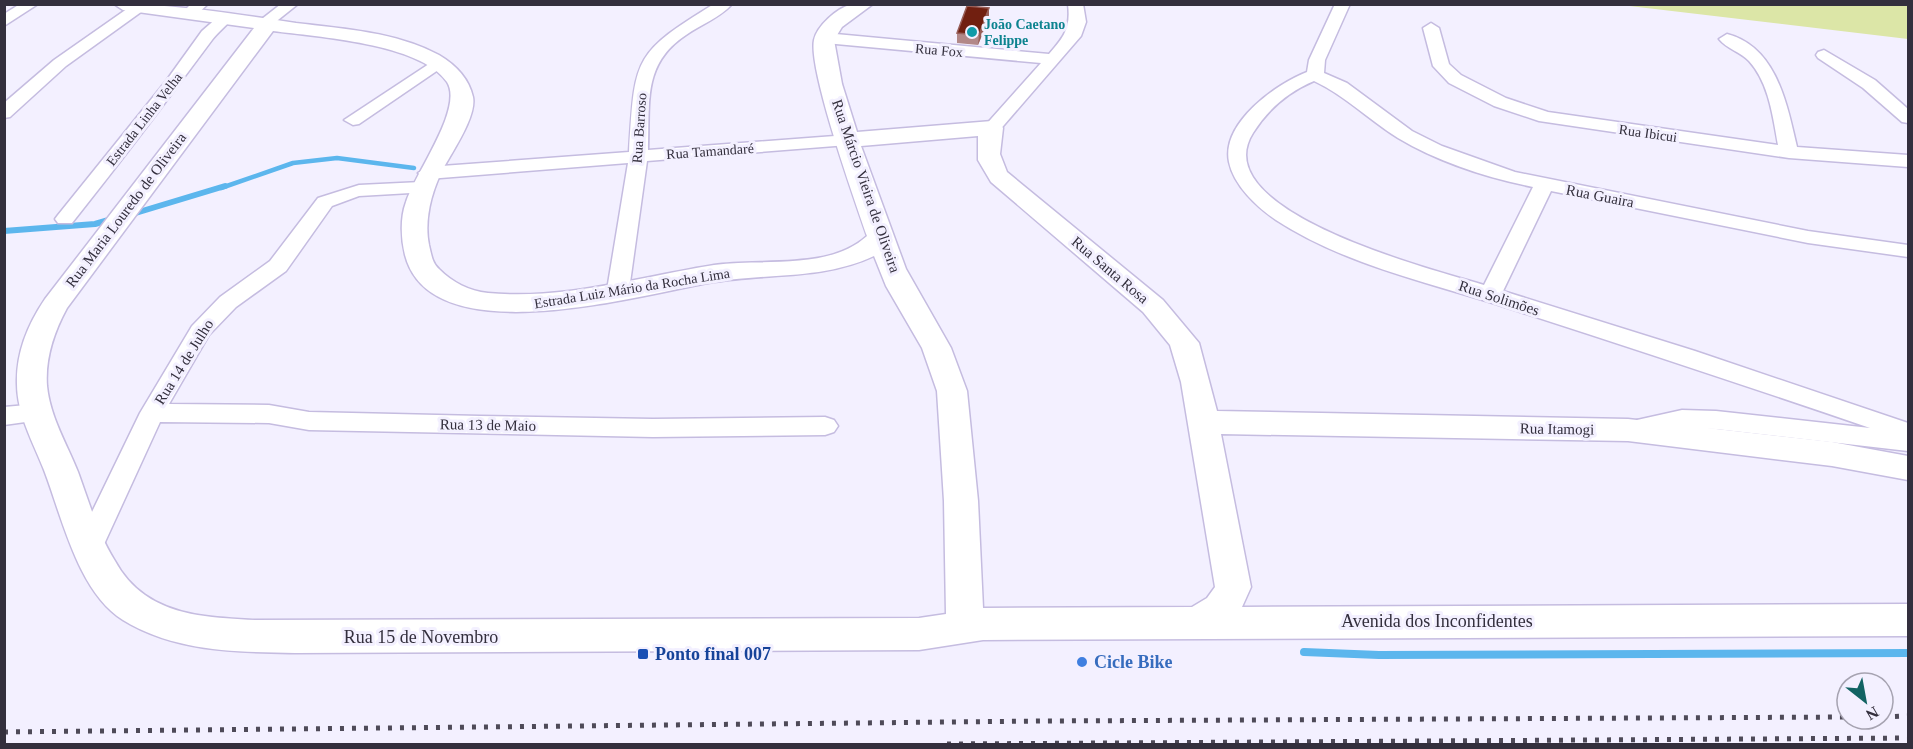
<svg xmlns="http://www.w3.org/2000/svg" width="1913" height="749" font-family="Georgia,serif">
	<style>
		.green { fill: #dce6a7 }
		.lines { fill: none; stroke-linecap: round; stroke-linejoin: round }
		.stream-far2 { stroke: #5cb6ed; stroke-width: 4.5 }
		.stream-far1 { stroke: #5cb6ed; stroke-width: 6 }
		.stream { stroke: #5cb6ed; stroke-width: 8 }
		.minor-casing { stroke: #c5bce0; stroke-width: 3 }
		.major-casing { stroke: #c5bce0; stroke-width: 3 }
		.minor { fill: #fff; fill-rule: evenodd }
		.major { fill: #fff; fill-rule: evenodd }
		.rail { stroke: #4e4a58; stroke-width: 5; stroke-dasharray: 4 8; stroke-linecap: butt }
		.wall { fill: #b28888 }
		.shaded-wall { fill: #985e58 }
		.building { fill: #711f10; stroke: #985e58; stroke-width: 1.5 }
		.culture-dot { fill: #0f9aa8; stroke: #f3f0ff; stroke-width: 2 }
		.transit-dot { fill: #1a4fb4; stroke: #f3f0ff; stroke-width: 2 }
		.shop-dot { fill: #3f7fe0; stroke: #f3f0ff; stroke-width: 2 }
		.labels { text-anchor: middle; stroke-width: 6; stroke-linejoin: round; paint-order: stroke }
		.far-culture-label { font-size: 14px; font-weight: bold; fill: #0d838f; stroke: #f3f0ff; text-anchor: start }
		.far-street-label { font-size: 14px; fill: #332f3d; stroke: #f3f0ff }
		.street-label { font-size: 15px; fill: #332f3d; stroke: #f3f0ff }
		.near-street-label { font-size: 18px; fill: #332f3d; stroke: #f3f0ff }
		.near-transit-label { font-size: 18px; font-weight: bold; fill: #164399; stroke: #f3f0ff; text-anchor: start }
		.near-shop-label { font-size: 18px; font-weight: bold; fill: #366cbe; stroke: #f3f0ff; text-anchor: start }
	</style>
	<rect width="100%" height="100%" fill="#f3f0ff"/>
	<polygon class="green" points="1621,5 1908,5 1908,39"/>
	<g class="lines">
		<polyline class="stream-far2" points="221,188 293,163 337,158 414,168"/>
		<g class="stream-far1">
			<polyline points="129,215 225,186"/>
			<polyline points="4,231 95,224 112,219"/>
		</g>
		<polyline class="stream" points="1304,652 1379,655 1908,653"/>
		<g class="minor-casing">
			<g id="minor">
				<polygon points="20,4 38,4 4,26 4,14"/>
				<polygon points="134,4 146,4 148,7 66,66 10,117 4,118 4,103 54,60"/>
				<polygon points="191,4 208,4 194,17 184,17 181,14"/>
				<polygon points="281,4 298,4 268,28 258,28 255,25 258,22"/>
				<path d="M714 4H732C721 17 700 25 686 35 642 64 650 103 648 150L848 135 857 140 848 145 647 161 629 290 626 295H610L607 290 628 163 428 179 418 173 428 167 629 152C635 59 632 54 714 4Z"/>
				<path d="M1068 4H1083L1086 22 1081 36 998 132 992 133 983 128 1041 63 825 43 817 38 825 33 1049 54C1064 37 1071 28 1068 4Z"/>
				<path d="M1335 4H1350L1325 60 1324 73 1347 83 1412 131 1442 146 1515 172 1808 231 1908 245V257L1808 243 1551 191 1503 291 1695 351 1908 423V451L1716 429 1682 428 1628 439 1619 436 1615 430 1619 424 1682 410 1716 411 1870 428C1750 387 1629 347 1508 308 1431 283 1345 265 1276 220 1257 207 1234 186 1229 162 1221 123 1276 84 1307 72L1309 60ZM1314 81C1346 96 1369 120 1398 138 1438 162 1488 178 1533 187L1484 285C1438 271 1203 212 1253 133 1268 109 1288 92 1314 81Z"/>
				<path d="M223 15 231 20C225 27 217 33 212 40 166 102 120 163 72 223H58L55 219 58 215 166 81 202 31 218 17Z"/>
				<path d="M1431 23 1439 28 1449 64 1461 75 1506 98 1548 112 1778 145C1773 117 1769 83 1749 61 1741 52 1727 49 1719 39L1727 34C1777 47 1787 105 1797 147L1908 155V167L1789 158 1539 121 1494 106 1449 83 1433 66 1423 28Z"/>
				<polygon points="1824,50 1875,80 1908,109 1908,123 1902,122 1863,88 1818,58 1816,55 1818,52"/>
				<polygon points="438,58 444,60 446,63 444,66 359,124 353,125 344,120"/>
				<polygon points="421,182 428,184 431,188 428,192 359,196 332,206 286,271 236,307 209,335 169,404 269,405 309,412 480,416 653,419 825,417 834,420 838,426 834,432 825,435 653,437 309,430 269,423 160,422 100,553 90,556 80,553 76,545 140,413 192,326 220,297 270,261 318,198 359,185"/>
				<polygon points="38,404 47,407 50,413 47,419 4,425 4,407"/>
			</g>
		</g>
		<g class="major-casing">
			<path id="major" d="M114 4C176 4 235 14 296 23 345 29 396 32 439 55 456 65 469 79 473 97 477 117 451 153 442 171 431 193 424 221 429 245 431 253 432 263 439 269 452 282 469 291 488 293 565 300 639 277 714 265 762 258 828 271 867 236 855 201 808 69 814 40 817 26 837 8 850 5 856 3 866 4 873 4L842 27 834 40 842 84 857 132 992 121 1000 123 1003 128 1000 154 1007 172 1163 300 1199 343 1217 411 1628 419 1832 442 1908 456V480L1832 466 1628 441 1221 434 1251 587 1242 607 1908 604V636L983 640 919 650 295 653C237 652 175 652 123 620 78 592 62 517 44 470 33 442 17 414 17 384 16 353 28 324 45 299L254 28 123 10ZM273 31C317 37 420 43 447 82 464 108 415 173 406 202 400 218 401 239 405 255 431 357 646 293 714 282 768 273 823 280 874 256L886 286 922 348 937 391 944 501 946 614 919 618 255 620C218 618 176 617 145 595 132 586 122 574 115 561 98 534 89 502 78 472 67 444 50 417 47 386 45 358 54 332 67 308ZM978 136V160L991 182 1143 312 1170 345 1181 382 1215 587 1207 598 1192 607 983 608 978 501 967 391 951 348 906 269 861 146Z"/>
		</g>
		<use href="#minor" class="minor"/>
		<use href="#major" class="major"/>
		<g class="rail">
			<polyline points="1883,717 1908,716"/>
			<polyline points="4,732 1046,721 1847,717"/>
			<polyline points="947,744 1908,738"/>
		</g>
	</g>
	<polygon class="wall" points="989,8 989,18 978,45 957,43 957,33"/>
	<polygon class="shaded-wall" points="989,8 989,18 978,45 979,35"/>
	<polygon class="building" points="967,6 989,8 979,35 957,33"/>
	<circle class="culture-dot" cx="972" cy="32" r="6"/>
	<rect class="transit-dot" x="637" y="648" width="12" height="12" rx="3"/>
	<circle class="shop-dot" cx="1082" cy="662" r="6"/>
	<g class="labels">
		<g class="far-culture-label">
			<text x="984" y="29">João Caetano<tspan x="984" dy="16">Felippe</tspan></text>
		</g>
		<g class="far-street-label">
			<text transform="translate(939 50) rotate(5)" y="5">Rua Fox</text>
			<text transform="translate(144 119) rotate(-52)" y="5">Estrada Linha Velha</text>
			<text transform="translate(639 128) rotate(-86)" y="5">Rua Barroso</text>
			<text transform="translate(1648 133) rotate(8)" y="5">Rua Ibicui</text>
			<text transform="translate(710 151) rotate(-4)" y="5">Rua Tamandaré</text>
			<text transform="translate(632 288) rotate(-9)" y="5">Estrada Luiz Mário da Rocha Lima</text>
		</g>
		<g class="street-label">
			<text transform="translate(866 186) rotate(71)" y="5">Rua Márcio Vieira de Oliveira</text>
			<text transform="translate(1600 196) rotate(11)" y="5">Rua Guaira</text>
			<text transform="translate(126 210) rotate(-53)" y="5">Rua Maria Louredo de Oliveira</text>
			<text transform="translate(1110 270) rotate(40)" y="5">Rua Santa Rosa</text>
			<text transform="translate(1499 298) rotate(18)" y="5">Rua Solimões</text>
			<text transform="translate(184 362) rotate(-58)" y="5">Rua 14 de Julho</text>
			<text transform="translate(488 425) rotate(1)" y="5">Rua 13 de Maio</text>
			<text transform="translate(1557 429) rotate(1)" y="5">Rua Itamogi</text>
		</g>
		<g class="near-street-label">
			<text x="1437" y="627">Avenida dos Inconfidentes</text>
			<text x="421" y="643">Rua 15 de Novembro</text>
		</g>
		<g class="near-transit-label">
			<text x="655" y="660">Ponto final 007</text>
		</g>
		<g class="near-shop-label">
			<text x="1094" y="668">Cicle Bike</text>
		</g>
	</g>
	<rect width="1913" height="749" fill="none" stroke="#332f3d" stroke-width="12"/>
	<g transform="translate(1865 701) rotate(149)"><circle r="28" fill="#f3f0ff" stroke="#a6a3b1" stroke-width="1.5"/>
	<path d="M0-4.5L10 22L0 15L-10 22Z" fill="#126363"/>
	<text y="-9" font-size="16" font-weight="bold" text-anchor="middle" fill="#332f3d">N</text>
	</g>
</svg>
